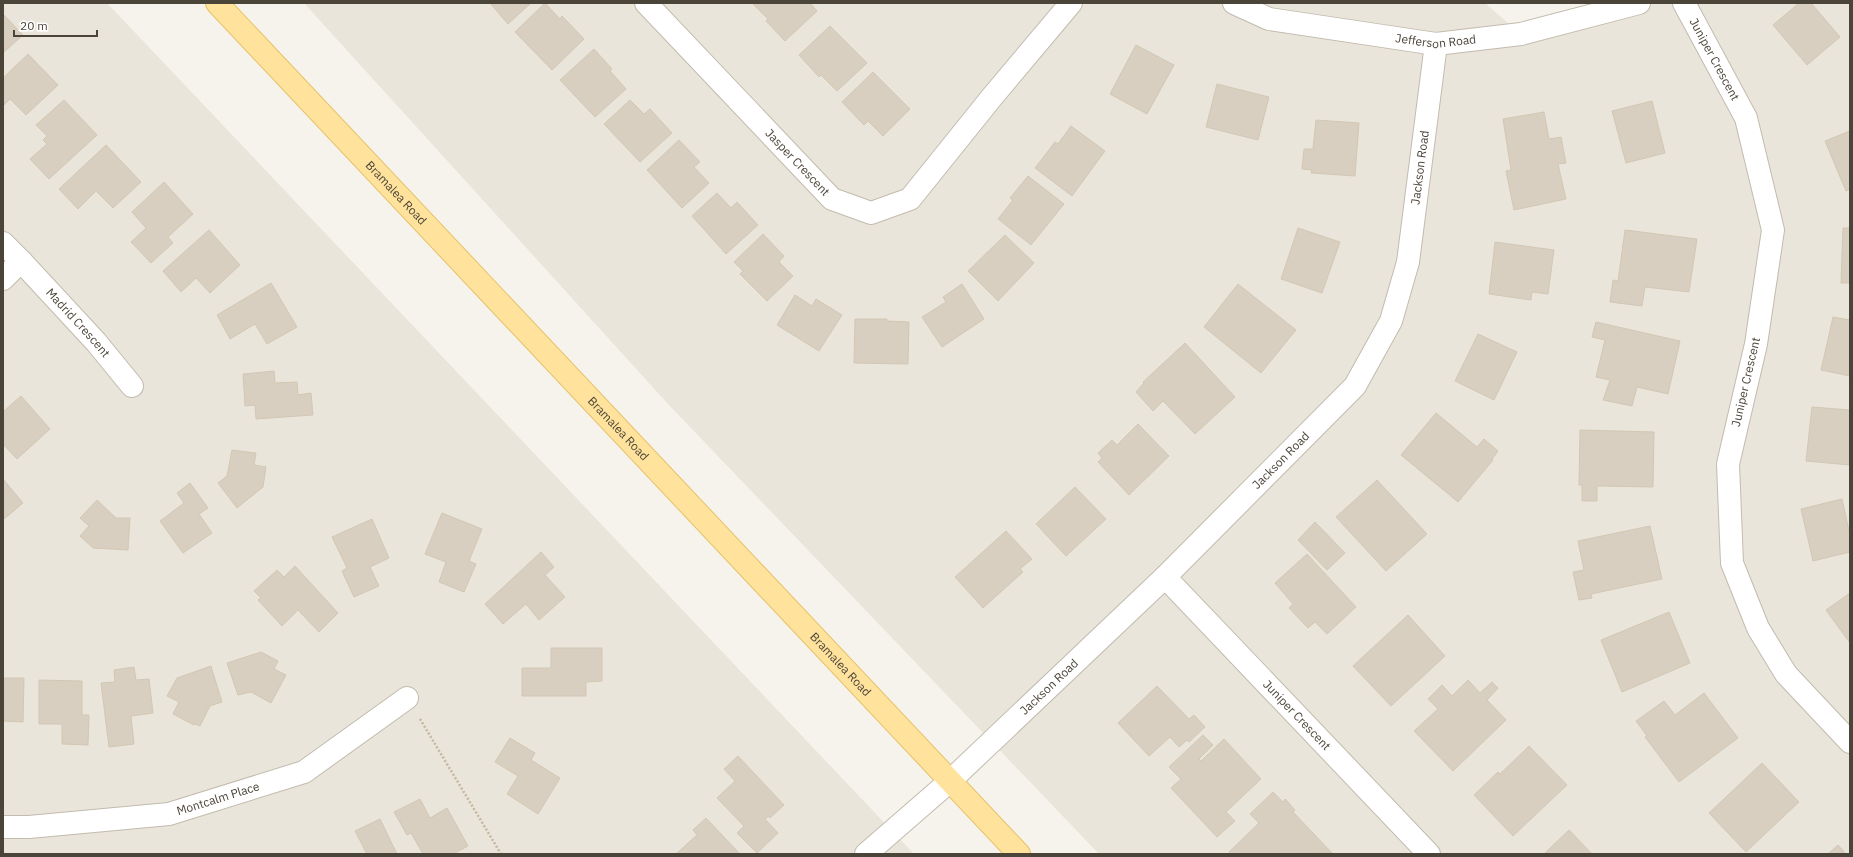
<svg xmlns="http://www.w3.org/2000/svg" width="1853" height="857" font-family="'IBM Plex Sans',sans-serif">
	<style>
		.residential { fill: #eae5da }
		.building { fill: #d8cfc1; stroke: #d3c7b4 }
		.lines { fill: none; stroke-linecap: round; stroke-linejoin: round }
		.minor-casing { stroke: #c2bbae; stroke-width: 24 }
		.major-casing { stroke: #e6c16a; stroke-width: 24 }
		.path { stroke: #c4b79f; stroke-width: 2.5; stroke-dasharray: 2 2; stroke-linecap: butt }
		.minor { stroke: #fff; stroke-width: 22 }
		.major { stroke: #ffe39c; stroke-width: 22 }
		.labels { text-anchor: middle; stroke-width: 3; stroke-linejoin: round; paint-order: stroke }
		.street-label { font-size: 12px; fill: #4b4439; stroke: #fff }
	</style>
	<rect width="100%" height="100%" fill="#f6f3ec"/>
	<g class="residential">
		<polygon points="3,3 107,3 914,854 3,854"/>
		<polygon points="304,3 1487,3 1487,5 1521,34 1639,3 1850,3 1850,854 1099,854 668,404"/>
	</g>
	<g class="building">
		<polygon points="490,3 531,3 508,24"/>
		<polygon points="545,3 560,19 562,16 584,39 552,70 515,32"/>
		<polygon points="752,3 810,3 817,11 785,41 766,21 768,19"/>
		<polygon points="1799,3 1811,3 1840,37 1807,65 1773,25"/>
		<polygon points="3,14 23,35 3,53"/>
		<polygon points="830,26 867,63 837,91 821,75 819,77 799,55"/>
		<polygon points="1136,45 1174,65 1147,114 1110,94"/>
		<polygon points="594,49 612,69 610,71 626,89 595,117 560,80"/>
		<polygon points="28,54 58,85 26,115 10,99 3,106 3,78"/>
		<polygon points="873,72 910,109 883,136 868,121 864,125 842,102"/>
		<polygon points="1217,84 1269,97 1258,140 1206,127"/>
		<polygon points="64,100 97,135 49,179 30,159 47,144 43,140 47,136 36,125"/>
		<polygon points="630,100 644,114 650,109 672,133 640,162 604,124"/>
		<polygon points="1652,101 1665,153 1626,163 1612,111"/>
		<polygon points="1544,112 1549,139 1561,137 1566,163 1558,164 1566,199 1514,210 1506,171 1511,170 1503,119"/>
		<polygon points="1316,120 1359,123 1355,176 1311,173 1312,170 1302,169 1304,149 1313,149"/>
		<polygon points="1071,126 1105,151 1072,196 1035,168 1055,142 1058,144"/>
		<polygon points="1850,131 1850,189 1846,191 1825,141"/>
		<polygon points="679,140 700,162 694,167 709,183 682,208 647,170"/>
		<polygon points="106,145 141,182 113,208 96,191 78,209 59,189"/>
		<polygon points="1028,176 1064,204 1031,245 998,219 1013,200 1010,198"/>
		<polygon points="164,182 193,214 168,237 173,243 151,263 131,242 146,228 132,212"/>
		<polygon points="717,193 731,208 737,202 758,225 726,254 692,216"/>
		<polygon points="1298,228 1340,242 1322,293 1281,279"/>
		<polygon points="1843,228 1850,228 1850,283 1841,283"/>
		<polygon points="209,230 240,265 210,293 196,278 181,292 163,271"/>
		<polygon points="1625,230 1697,239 1689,292 1645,287 1642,306 1610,302 1613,280 1618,281"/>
		<polygon points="763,234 784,256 779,262 793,276 767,301 740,274 743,271 734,262"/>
		<polygon points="1005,235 1034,263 998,301 968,271"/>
		<polygon points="1495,242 1554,250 1548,294 1532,292 1531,300 1489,294"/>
		<polygon points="271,283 297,327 267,344 255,324 230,339 217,315"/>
		<polygon points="962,284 984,319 942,347 922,317 946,302 943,297"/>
		<polygon points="1238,284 1296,330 1261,373 1204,327"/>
		<polygon points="795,295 812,306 816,299 842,315 819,351 777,325"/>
		<polygon points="1833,317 1850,320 1850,376 1821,370"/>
		<polygon points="855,319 887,319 887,321 909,322 908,364 854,363"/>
		<polygon points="1596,322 1680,341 1668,394 1637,387 1632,406 1603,400 1610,380 1596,377 1605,340 1592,337"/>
		<polygon points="1478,334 1517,352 1494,400 1455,381"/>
		<polygon points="1185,343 1235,397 1195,434 1163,401 1153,411 1136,392 1144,383 1143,382"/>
		<polygon points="274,371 275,383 297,382 298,395 311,393 313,415 256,419 255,405 245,406 243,374"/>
		<polygon points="21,396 50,429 17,459 3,444 3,409 4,411"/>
		<polygon points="1812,407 1850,410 1850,465 1806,461"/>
		<polygon points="1436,413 1477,447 1484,439 1498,451 1492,459 1493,460 1458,502 1401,455"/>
		<polygon points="1138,424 1169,456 1129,495 1098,462 1102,458 1098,453 1112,440 1117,445"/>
		<polygon points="1580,430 1654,432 1653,487 1597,486 1597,501 1582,501 1582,485 1579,485"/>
		<polygon points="232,450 256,453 254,465 266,467 263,487 237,508 218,483 227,476"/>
		<polygon points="3,479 23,503 3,520"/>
		<polygon points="1377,480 1427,534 1386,571 1336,517"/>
		<polygon points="190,483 208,508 199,514 212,533 183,553 160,521 184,503 177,493"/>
		<polygon points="1075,487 1106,519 1066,556 1036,524"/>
		<polygon points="1842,499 1850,535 1850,552 1813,561 1801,509"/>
		<polygon points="97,500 116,518 130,518 128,550 93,548 80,536 89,526 80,518"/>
		<polygon points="442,513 482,529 469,561 476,564 464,592 439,582 446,562 425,554"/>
		<polygon points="372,519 389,558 370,567 379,586 354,597 342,571 347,568 332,537"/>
		<polygon points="1315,522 1345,553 1327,570 1298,540"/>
		<polygon points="1650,526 1662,579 1591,594 1592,598 1579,600 1573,572 1584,570 1578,541"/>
		<polygon points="1006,531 1032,559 1020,569 1023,572 983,608 955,577"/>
		<polygon points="541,552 554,567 545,575 565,597 539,620 526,604 503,624 485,604"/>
		<polygon points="1307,554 1356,607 1327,634 1315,622 1308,628 1289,608 1293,604 1275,583"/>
		<polygon points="295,566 338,613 319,632 298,610 282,626 258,600 261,598 254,591 277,570 284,577"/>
		<polygon points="1850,593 1850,643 1826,610"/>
		<polygon points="1669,612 1690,663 1622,692 1601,640"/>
		<polygon points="1408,615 1445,656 1391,706 1353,666"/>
		<polygon points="551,648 602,648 602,681 586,682 586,696 522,696 522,668 551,668"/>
		<polygon points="261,652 278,661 274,669 286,675 271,703 251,692 238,695 227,663"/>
		<polygon points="211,666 222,702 210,706 200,726 195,724 194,725 173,714 179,702 167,696 177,678"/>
		<polygon points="134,667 136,680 149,679 153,713 131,716 134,744 109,747 101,683 115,682 114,670"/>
		<polygon points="3,678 24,678 23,722 3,721"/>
		<polygon points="39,680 82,681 82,715 89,715 88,745 62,744 62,724 39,724"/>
		<polygon points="1468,680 1480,693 1492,682 1498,688 1487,700 1506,720 1453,771 1414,731 1438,709 1428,699 1442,685 1452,696"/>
		<polygon points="1157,686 1189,719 1194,715 1205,727 1189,742 1187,740 1179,747 1170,737 1149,756 1118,723"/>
		<polygon points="1704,693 1738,738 1679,782 1645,737 1647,736 1636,721 1664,701 1675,715"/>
		<polygon points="1203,735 1213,745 1199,759 1201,761 1224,739 1261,779 1226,812 1235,821 1217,837 1171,788 1181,779 1169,767"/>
		<polygon points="510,738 535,753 531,760 560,778 538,814 507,794 518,776 495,762"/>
		<polygon points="1529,746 1567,785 1513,836 1474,795 1498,772 1500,774"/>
		<polygon points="738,756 784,805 770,818 769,816 765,819 778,833 757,853 737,833 744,826 717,798 735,781 724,769"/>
		<polygon points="1762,763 1799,802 1746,852 1709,813"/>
		<polygon points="1273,792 1283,802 1285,799 1295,810 1293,812 1332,853 1231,854 1229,852 1259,823 1250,814"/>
		<polygon points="420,799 430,818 447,808 468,846 453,854 423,854 411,833 407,835 394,812"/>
		<polygon points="706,818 740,854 676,854 697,835 693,830"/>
		<polygon points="380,819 397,854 367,854 355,831"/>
		<polygon points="1569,830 1592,854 1544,854"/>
		<polygon points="1838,845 1846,854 1828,854"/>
	</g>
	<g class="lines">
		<g class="minor-casing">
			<g id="minor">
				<path id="s1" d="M646 3 832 199 871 213 910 199 992 97 1071 3"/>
				<path id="s2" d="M1234 3 1269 19 1436 44 1521 34 1639 3"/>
				<path id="s3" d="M1684 3 1746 118 1773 230 1756 344 1728 464 1732 563 1758 628 1786 674 1850 742"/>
				<polyline points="3,243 21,261 3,279"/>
				<path id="s4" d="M21 261 96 342 132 386"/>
				<path id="s5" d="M1165 577 1429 854"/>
				<path id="s6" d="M3 827H29L169 814 304 772 407 698"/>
				<path id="s7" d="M866 854 950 781 1165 577 1355 386 1391 321 1408 262 1436 44"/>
			</g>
		</g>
		<g class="major-casing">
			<g id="major">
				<path id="s8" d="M217 3 1019 854"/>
			</g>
		</g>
		<polyline class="path" points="420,719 501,854"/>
		<use href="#minor" class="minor"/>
		<use href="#major" class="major"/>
	</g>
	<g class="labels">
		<g class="street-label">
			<text dy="4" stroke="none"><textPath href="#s2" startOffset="207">Jefferson Road</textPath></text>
			<text dy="4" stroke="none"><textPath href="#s3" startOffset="64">Juniper Crescent</textPath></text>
			<text dy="4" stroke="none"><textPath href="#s1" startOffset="220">Jasper Crescent</textPath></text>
			<text dy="4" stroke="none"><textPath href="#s7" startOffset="908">Jackson Road</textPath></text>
			<text dy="4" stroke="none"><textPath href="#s8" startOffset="261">Bramalea Road</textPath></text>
			<text dy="4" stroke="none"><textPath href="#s4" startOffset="84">Madrid Crescent</textPath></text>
			<text transform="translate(1746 382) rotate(-77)" y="4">Juniper Crescent</text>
			<text dy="4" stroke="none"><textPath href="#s8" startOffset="585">Bramalea Road</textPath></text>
			<text dy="4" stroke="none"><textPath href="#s7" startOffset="572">Jackson Road</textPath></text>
			<text dy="4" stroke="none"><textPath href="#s8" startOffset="909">Bramalea Road</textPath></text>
			<text dy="4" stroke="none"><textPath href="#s7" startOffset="248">Jackson Road</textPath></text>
			<text dy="4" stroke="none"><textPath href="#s5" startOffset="191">Juniper Crescent</textPath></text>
			<text dy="4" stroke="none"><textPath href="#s6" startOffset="218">Montcalm Place</textPath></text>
		</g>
	</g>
	<rect width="1853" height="857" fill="none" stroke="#4b4439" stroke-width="8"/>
	<path d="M14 30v6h83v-6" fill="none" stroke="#4b4439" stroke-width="2"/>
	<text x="20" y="30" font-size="12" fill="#4b4439" stroke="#ffffff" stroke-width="3" paint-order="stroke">20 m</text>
</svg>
